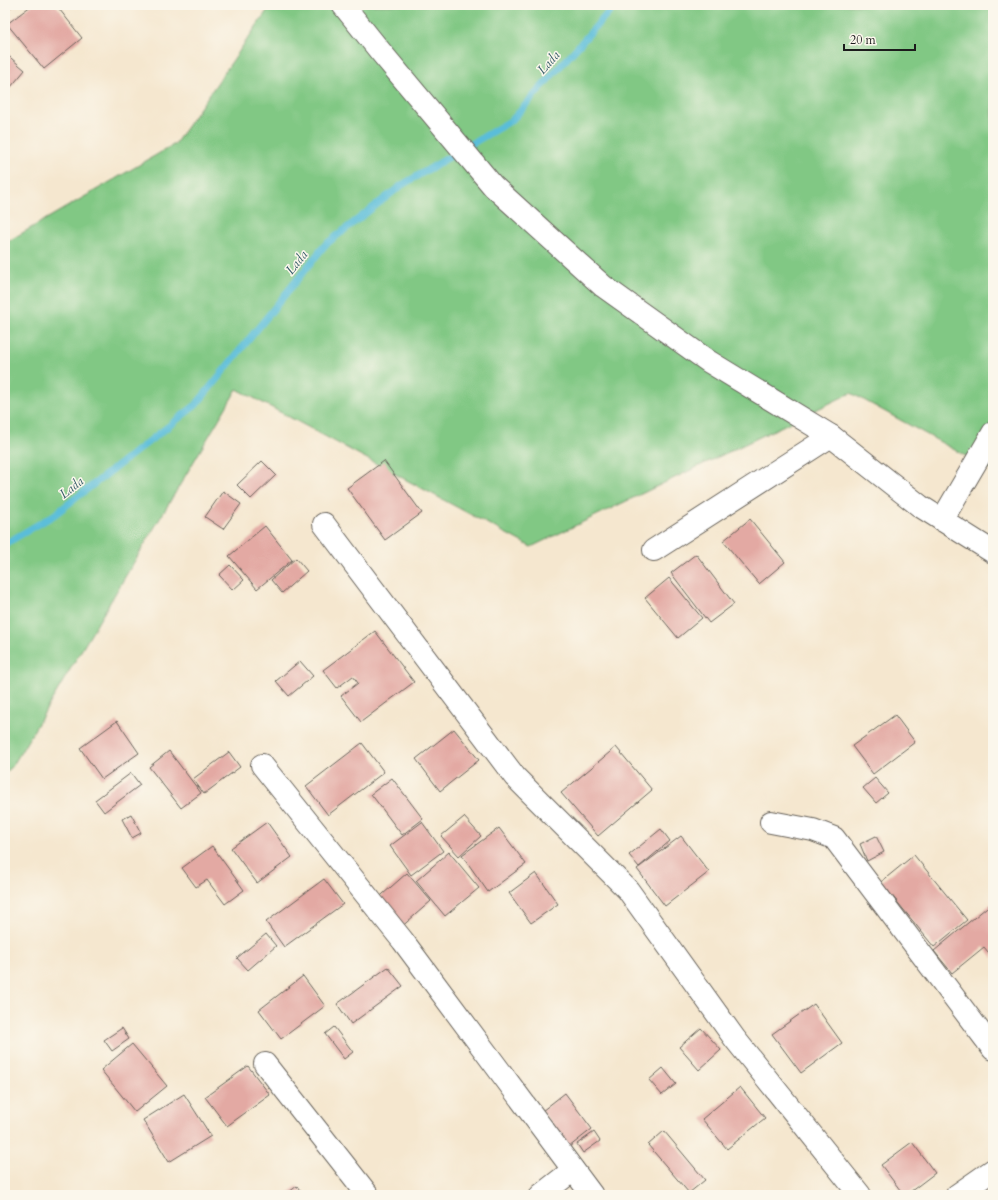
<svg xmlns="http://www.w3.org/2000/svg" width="998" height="1200" font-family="Cardo,serif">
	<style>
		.green { fill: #81c884; stroke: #4e7250 }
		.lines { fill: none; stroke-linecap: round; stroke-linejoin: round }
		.stream { stroke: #5abdd9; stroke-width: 7 }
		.building { fill: #e3a9a3 }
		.minor-casing { stroke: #68635b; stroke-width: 24 }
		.minor { stroke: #fff; stroke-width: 22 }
		.labels { text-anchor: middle; stroke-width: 3; stroke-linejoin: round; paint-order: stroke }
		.water-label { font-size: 13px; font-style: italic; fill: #355c68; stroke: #fbf7ec }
	</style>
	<rect width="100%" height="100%" fill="#fbf7ec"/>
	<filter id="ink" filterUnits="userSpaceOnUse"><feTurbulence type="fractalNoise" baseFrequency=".025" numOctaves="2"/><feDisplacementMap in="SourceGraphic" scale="8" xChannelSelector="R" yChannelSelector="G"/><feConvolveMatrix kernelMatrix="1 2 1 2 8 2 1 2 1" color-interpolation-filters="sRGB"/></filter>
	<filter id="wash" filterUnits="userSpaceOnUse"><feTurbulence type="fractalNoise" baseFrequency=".012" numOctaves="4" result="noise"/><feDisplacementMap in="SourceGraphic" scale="16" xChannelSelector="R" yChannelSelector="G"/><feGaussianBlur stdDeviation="0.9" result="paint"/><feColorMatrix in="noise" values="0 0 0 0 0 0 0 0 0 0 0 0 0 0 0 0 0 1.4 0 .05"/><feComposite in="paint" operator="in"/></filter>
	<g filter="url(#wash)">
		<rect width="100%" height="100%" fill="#f5e7cf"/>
		<polygon class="green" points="271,5 993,5 993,471 851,393 531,547 237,389 12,767 5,773 5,243 175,144"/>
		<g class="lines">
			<polyline class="stream" points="5,544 54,515 196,405 325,245 402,185 512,120 615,5"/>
		</g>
		<g id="blocks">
			<g class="building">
				<polygon points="5,5 13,5 5,14"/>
				<polygon points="32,5 56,5 82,38 44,69 7,24"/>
				<polygon points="5,53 25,70 5,94"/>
				<polygon points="262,461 276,475 251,499 237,485"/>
				<polygon points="384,461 422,513 385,540 347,488"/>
				<polygon points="223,491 241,504 223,529 205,517"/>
				<polygon points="750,519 785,562 759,584 723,541"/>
				<polygon points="265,526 292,560 257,589 229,556"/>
				<polygon points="696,554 734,604 709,623 671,573"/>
				<polygon points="296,558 307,571 282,593 271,580"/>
				<polygon points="230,565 244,580 233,590 219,575"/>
				<polygon points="669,578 702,618 678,638 645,598"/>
				<polygon points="375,631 414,682 361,722 341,696 358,683 353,676 337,688 323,670"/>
				<polygon points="300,661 313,676 289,696 276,681"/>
				<polygon points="895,715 915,742 873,774 852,746"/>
				<polygon points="117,721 139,753 102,779 80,748"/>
				<polygon points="454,729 479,760 440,791 416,759"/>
				<polygon points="362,743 384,772 328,815 306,786"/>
				<polygon points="616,747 652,790 598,836 561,793"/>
				<polygon points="169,751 201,793 181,808 149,767"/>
				<polygon points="229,752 240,767 204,794 193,779"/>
				<polygon points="131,773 140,785 104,812 95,800"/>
				<polygon points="392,778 423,819 402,835 371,794"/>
				<polygon points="875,778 888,793 876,803 863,788"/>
				<polygon points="131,814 141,833 132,838 122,819"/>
				<polygon points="464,817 481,836 459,856 441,836"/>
				<polygon points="267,822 292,857 257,883 231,848"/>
				<polygon points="422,822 443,851 411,875 390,846"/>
				<polygon points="499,828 526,864 488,892 462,855"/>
				<polygon points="661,829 670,841 639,867 629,855"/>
				<polygon points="681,836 709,872 665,906 637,869"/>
				<polygon points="876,836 884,852 867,861 860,844"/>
				<polygon points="212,846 244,890 225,904 207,880 196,887 182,868"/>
				<polygon points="449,852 479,888 445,916 416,881"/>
				<polygon points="914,855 967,920 934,947 881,882"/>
				<polygon points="407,873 431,901 399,929 375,901"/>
				<polygon points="536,873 558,904 531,923 509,893"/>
				<polygon points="324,879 343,904 284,947 266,922"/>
				<polygon points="992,903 993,958 984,947 952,973 934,951"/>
				<polygon points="266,934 276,946 248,970 237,958"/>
				<polygon points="388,967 403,986 351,1024 337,1004"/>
				<polygon points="303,976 325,1006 281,1039 259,1010"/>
				<polygon points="814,1004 842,1043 801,1073 772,1034"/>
				<polygon points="334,1027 353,1052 344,1059 325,1034"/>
				<polygon points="122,1028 129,1039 112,1051 104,1040"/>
				<polygon points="701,1028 721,1050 699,1070 679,1047"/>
				<polygon points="132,1044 167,1086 135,1112 101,1070"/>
				<polygon points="248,1066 270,1095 227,1126 205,1097"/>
				<polygon points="663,1068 676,1084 662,1095 649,1080"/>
				<polygon points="740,1087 765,1118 727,1149 702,1119"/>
				<polygon points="565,1093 592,1129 569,1147 542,1111"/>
				<polygon points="184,1094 211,1136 169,1162 143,1120"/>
				<polygon points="664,1131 705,1180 689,1193 648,1145"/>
				<polygon points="594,1132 600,1141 583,1153 577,1144"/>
				<polygon points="912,1142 935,1173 906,1195 904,1195 881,1165"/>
				<polygon points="297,1186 303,1195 285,1195"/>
			</g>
		</g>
	</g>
	<g filter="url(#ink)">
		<use href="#blocks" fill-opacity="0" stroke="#68635b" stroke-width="1"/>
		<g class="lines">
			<g class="minor-casing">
				<g id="minor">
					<polyline points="343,5 380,51 493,186 603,286 708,361 831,436 920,506 993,552"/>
					<polyline points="942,520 993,433"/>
					<polyline points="324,524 515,777 628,890 735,1039 860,1195"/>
					<polyline points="654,550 831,436"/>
					<polyline points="262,765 403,941 592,1195"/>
					<polyline points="771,822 813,830 834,838 993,1049"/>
					<polyline points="265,1064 368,1195"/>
					<polyline points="541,1195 573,1170"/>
					<polyline points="957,1195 993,1170"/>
				</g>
			</g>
			<use href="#minor" class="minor"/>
		</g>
	</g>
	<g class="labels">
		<g class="water-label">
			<text transform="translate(548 62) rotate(-48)" y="5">Lada</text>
			<text transform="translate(296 262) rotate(-51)" y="5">Lada</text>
			<text transform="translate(71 487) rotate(-38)" y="5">Lada</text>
		</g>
	</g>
	<rect width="998" height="1200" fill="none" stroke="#fbf7ec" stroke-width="20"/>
	<path d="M844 44v6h71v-6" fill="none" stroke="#1c1c1c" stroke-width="2"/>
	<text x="850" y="44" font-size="12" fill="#1c1c1c" stroke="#fbf7ec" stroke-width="3" paint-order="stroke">20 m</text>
</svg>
